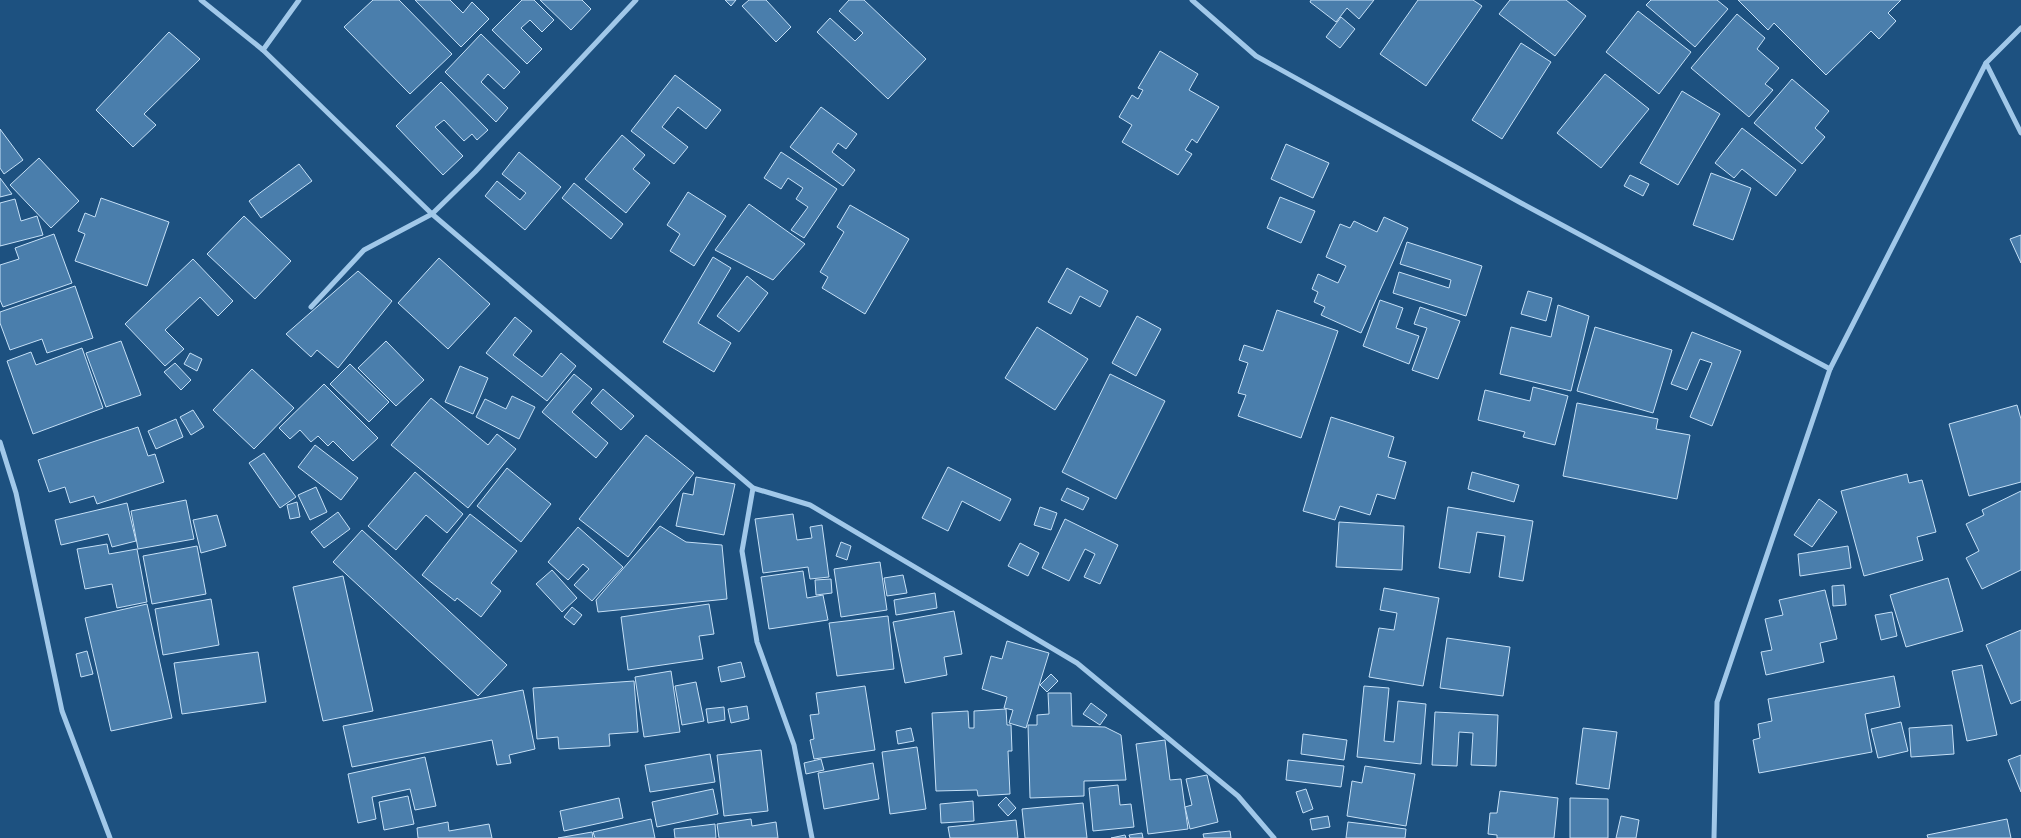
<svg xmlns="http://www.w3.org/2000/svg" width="2021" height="838" font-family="'Fira Sans',sans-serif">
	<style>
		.building { fill: #4a7eac; stroke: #c5e0f7 }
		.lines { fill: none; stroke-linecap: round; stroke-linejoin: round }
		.minor { stroke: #a1c8e9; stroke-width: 5 }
	</style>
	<rect width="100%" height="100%" fill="#1d5180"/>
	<g class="building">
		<polygon points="373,0 399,0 452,54 410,94 344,27"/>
		<polygon points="415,0 450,0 463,13 472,2 489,19 461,47"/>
		<polygon points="522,0 534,0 554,20 542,32 530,20 521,28 542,49 527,64 492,30"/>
		<polygon points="540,0 582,0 591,9 571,30"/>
		<polygon points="725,0 736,0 731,6"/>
		<polygon points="749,0 766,0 791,27 776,42 742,6"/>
		<polygon points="849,0 864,0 926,59 888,99 817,32 830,18 855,41 863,33 839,11"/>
		<polygon points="1311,0 1374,0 1359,19 1347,8 1336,22 1310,2"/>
		<polygon points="1418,0 1473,0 1482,6 1426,86 1380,54"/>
		<polygon points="1510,0 1566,0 1586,16 1555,56 1499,14"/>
		<polygon points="1651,0 1717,0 1728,9 1695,47 1646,5"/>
		<polygon points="1738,0 1901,0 1888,13 1896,21 1879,39 1871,31 1826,75 1774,23 1768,30"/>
		<polygon points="1638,11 1691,52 1659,94 1606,52"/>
		<polygon points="1737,14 1765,38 1757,49 1779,68 1765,84 1773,90 1749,117 1691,68"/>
		<polygon points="1341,17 1355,29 1340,48 1326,37"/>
		<polygon points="169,32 200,59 144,114 156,125 133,147 96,110"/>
		<polygon points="481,34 520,72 504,89 488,74 481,82 508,108 496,122 445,72"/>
		<polygon points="1521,43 1551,62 1502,139 1472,120"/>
		<polygon points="1160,51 1198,74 1189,90 1219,107 1197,143 1192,139 1185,150 1192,154 1178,175 1122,142 1132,125 1119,117 1132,95 1138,99 1143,90 1138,88"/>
		<polygon points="1605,74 1649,109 1601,168 1557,133"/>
		<polygon points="675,75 721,110 706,129 678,107 662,127 688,147 674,164 631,131"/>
		<polygon points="1792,79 1829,111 1815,128 1825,137 1802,164 1754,123"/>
		<polygon points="441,82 488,130 477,140 472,134 464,141 444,120 435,127 463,156 443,175 396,126"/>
		<polygon points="1682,91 1720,114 1678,185 1640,163"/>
		<polygon points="821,107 857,134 846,149 838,143 832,152 855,170 843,186 790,147"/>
		<polygon points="1742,128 1796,170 1776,196 1742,169 1734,178 1715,163"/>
		<polygon points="0,129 23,160 4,174 0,168"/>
		<polygon points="622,135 645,155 633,169 650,183 626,213 585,179"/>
		<polygon points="1286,144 1329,163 1313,198 1271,179"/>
		<polygon points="519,152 561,187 525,230 485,196 497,181 520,200 526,193 502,174"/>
		<polygon points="781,152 837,189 804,238 791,230 808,207 796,199 803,188 788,178 781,189 764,178"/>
		<polygon points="39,158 79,201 51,228 10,185"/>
		<polygon points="299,164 312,181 261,218 249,201"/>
		<polygon points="1711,173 1751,188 1733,240 1693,225"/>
		<polygon points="1630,175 1649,184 1643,196 1624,186"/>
		<polygon points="0,178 12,194 0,197"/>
		<polygon points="574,183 623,224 611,239 562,198"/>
		<polygon points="688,192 726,216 694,266 670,251 680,234 667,225"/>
		<polygon points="1280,197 1315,211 1301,243 1267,228"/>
		<polygon points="101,198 169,222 147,286 75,261 85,234 78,231 85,213 95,217"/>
		<polygon points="15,199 21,221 37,216 43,235 0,246 0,203"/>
		<polygon points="749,204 805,244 773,280 715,250"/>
		<polygon points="850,205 909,239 865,314 822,288 828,277 820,272 844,232 837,227"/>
		<polygon points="244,216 291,261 255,299 207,254"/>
		<polygon points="1384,217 1408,228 1361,333 1321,315 1325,307 1314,302 1318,292 1312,289 1318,274 1338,283 1346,266 1326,257 1340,224 1350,228 1354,221 1377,232"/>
		<polygon points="54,234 72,283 3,307 0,300 0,265 19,259 15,248"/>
		<polygon points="2021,235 2021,263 2010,239"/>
		<polygon points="1407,242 1482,266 1466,316 1393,293 1399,272 1449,288 1451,280 1400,264"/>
		<polygon points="713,257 731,268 698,323 731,343 714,372 663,342"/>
		<polygon points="439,258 490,304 448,349 398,303"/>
		<polygon points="193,259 233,301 218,316 200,297 165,330 184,349 165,366 125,324"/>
		<polygon points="1067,268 1108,291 1100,307 1080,296 1071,314 1048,302"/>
		<polygon points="358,271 392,301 338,368 317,350 311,357 286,334"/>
		<polygon points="747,276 768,293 739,332 717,316"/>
		<polygon points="75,286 93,338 47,353 42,339 10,350 0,323 0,312"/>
		<polygon points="1528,291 1552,298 1546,321 1521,314"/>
		<polygon points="1380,300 1403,308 1396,328 1419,336 1409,364 1363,346"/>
		<polygon points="1558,305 1589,316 1571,391 1500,374 1511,327 1551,337"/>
		<polygon points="1420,307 1460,321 1438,379 1412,370 1427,328 1414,324"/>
		<polygon points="1277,310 1338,331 1301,438 1238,416 1246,395 1238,393 1248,363 1239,360 1244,345 1263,351"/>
		<polygon points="1137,316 1161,329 1136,376 1112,363"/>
		<polygon points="515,317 532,331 513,355 542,377 561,353 576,366 547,401 486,353"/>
		<polygon points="1037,327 1088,359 1055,410 1005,378"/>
		<polygon points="1595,327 1672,350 1653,413 1577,391"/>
		<polygon points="1692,332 1741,351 1712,426 1690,417 1712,363 1700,359 1687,390 1671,384"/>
		<polygon points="121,341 141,395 106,407 86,353"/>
		<polygon points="386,341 424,380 396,406 358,368"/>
		<polygon points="82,348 103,408 33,434 7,361 31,352 36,365"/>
		<polygon points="190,353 202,359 197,371 184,364"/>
		<polygon points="175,363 191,380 181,390 164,372"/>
		<polygon points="350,364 389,402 369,422 330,384"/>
		<polygon points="460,366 488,378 473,414 445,402"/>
		<polygon points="252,369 294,408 254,449 213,410"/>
		<polygon points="574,374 592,389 572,412 608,443 596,458 542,412"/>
		<polygon points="1110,374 1165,401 1116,499 1062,472"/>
		<polygon points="324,384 378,438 353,461 333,441 328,446 318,436 311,442 300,430 290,439 279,428"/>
		<polygon points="1533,387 1568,396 1555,445 1523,437 1525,432 1478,420 1485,390 1530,401"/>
		<polygon points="603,389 634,416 621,430 591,403"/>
		<polygon points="512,396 535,407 519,439 476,417 485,399 506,409"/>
		<polygon points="431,398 488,445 497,434 516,449 468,508 391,445"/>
		<polygon points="1577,403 1658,419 1656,429 1690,435 1677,499 1563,476"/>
		<polygon points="2017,405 2021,419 2021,482 1969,496 1949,424"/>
		<polygon points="193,410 204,427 191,435 180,417"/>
		<polygon points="1331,417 1394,437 1388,457 1406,462 1395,499 1377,494 1370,515 1340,506 1335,520 1303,511"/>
		<polygon points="176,419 183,437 156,449 148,431"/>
		<polygon points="138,427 148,456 155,454 164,482 97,504 94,496 70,503 65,487 49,492 38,460"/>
		<polygon points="646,435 694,473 628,557 579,519"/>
		<polygon points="315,445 358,478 341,500 298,467"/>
		<polygon points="264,453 296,497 280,508 249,463"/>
		<polygon points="948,467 1011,499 1000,521 962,501 948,531 922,518"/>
		<polygon points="507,468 551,504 521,542 477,506"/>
		<polygon points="415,472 463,514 447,533 426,515 396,550 368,526"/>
		<polygon points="1472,472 1519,485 1514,502 1468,489"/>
		<polygon points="1907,474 1909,483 1922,480 1936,532 1917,537 1923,560 1864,576 1841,491"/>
		<polygon points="696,477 735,484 724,535 676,526 683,493 693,495"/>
		<polygon points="316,487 327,512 310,520 298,495"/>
		<polygon points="1067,488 1089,498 1083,510 1061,500"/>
		<polygon points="2021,491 2021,570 1982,589 1966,558 1979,551 1966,524 1984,515 1982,510"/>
		<polygon points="1819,499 1837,512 1812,547 1794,535"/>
		<polygon points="186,500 194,539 138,549 131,511"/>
		<polygon points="297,502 300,517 290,519 287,505"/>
		<polygon points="127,503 136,541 112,547 108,534 61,545 55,520"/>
		<polygon points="1040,507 1057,513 1051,530 1034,525"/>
		<polygon points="1448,507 1533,521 1523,581 1499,577 1505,536 1477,532 1470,573 1439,568"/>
		<polygon points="338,512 350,529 324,548 311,532"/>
		<polygon points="470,514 517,551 491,583 501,591 481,617 457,598 455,601 422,575"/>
		<polygon points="793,514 797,540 812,538 810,527 822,525 829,577 810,579 808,567 763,573 755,519"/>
		<polygon points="217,515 226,546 201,553 193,520"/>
		<polygon points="1065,519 1118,545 1100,584 1084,577 1095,554 1085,549 1069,581 1042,568"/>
		<polygon points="1339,522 1404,526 1402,570 1336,567"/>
		<polygon points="660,526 686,542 722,545 727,599 598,612 596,600"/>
		<polygon points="578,527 623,567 592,601 574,585 589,569 583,564 568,580 548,562"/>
		<polygon points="362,530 507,665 478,696 333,562"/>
		<polygon points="841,542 851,546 847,560 836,556"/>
		<polygon points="1020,543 1039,553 1028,576 1008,566"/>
		<polygon points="107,544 109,554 137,549 147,602 117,608 112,584 85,589 77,549"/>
		<polygon points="197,546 206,594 152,604 143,556"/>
		<polygon points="1848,546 1851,568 1800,576 1798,554"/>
		<polygon points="880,562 887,610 841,617 834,569"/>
		<polygon points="552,570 577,598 562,612 536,584"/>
		<polygon points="803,571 807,598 823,595 828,620 769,629 761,577"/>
		<polygon points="903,575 907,593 887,596 884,578"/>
		<polygon points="343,576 373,711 323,721 293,587"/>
		<polygon points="1948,578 1963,631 1906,647 1890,595"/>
		<polygon points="831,579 832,593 816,595 815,580"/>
		<polygon points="1844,585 1846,605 1833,606 1832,586"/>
		<polygon points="1384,588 1439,598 1423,686 1369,677 1379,628 1394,630 1397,613 1380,610"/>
		<polygon points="1825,590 1837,639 1820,643 1824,662 1766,675 1761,652 1772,650 1765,619 1783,615 1779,600"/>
		<polygon points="935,593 937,608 896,615 894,600"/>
		<polygon points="211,599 219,645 163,655 155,609"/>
		<polygon points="147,604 172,718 111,731 85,618"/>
		<polygon points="709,604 714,634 699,636 703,659 628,670 621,617"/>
		<polygon points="572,607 582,615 574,625 564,617"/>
		<polygon points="954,611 962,654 944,657 947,675 905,683 893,622"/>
		<polygon points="1892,612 1897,636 1881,640 1875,615"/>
		<polygon points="888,616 894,669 837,676 829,623"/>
		<polygon points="2021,630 2021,700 2011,704 1986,645"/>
		<polygon points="1447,638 1510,647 1503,696 1440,688"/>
		<polygon points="1007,641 1049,653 1026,728 1009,723 1013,710 1004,708 1007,697 982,689 991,656 1002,659"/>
		<polygon points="87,651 93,674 81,677 76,654"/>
		<polygon points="258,652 266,702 182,714 174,663"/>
		<polygon points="741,662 745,677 721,682 718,667"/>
		<polygon points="1982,665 1997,735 1967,741 1952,671"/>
		<polygon points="671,671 680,732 644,737 635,677"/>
		<polygon points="1051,674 1058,681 1047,692 1040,685"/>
		<polygon points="1894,676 1900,707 1865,714 1872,752 1759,773 1753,740 1760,738 1758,724 1772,721 1768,699"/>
		<polygon points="634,681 638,732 609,734 610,746 559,749 558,737 537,739 533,688"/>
		<polygon points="696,682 704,721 682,725 675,686"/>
		<polygon points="865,686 875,750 814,759 810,740 814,739 810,715 819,714 816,693"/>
		<polygon points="1364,686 1389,688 1384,741 1394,742 1398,701 1426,704 1421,764 1357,757"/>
		<polygon points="523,690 535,749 509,755 511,763 497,765 492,740 352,767 343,726"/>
		<polygon points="1048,693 1071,693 1072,726 1105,727 1121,735 1126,780 1084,781 1084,796 1030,798 1028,725 1037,725 1037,715 1049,714"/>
		<polygon points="1091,703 1107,715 1100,725 1083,714"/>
		<polygon points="747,706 749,719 731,723 728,709"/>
		<polygon points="724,707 725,720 708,723 706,709"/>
		<polygon points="1006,709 1007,725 1011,725 1012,751 1008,751 1010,794 978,796 977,790 936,791 932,713 968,711 969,728 974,728 974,711"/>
		<polygon points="1435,712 1498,715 1496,766 1471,765 1473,733 1459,732 1457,766 1432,765"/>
		<polygon points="1901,722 1908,751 1878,758 1871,729"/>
		<polygon points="1952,725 1954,754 1911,757 1909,728"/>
		<polygon points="911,728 914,741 898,744 896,731"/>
		<polygon points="1583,728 1617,732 1609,789 1576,784"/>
		<polygon points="1303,734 1347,740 1344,760 1301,754"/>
		<polygon points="1165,740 1170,780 1181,779 1188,829 1148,834 1136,744"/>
		<polygon points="917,747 926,809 890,814 882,752"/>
		<polygon points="761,750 768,811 724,816 717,755"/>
		<polygon points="710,754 715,782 650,792 645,765"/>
		<polygon points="2021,755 2021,792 2008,760"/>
		<polygon points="425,757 436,806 415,810 410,789 372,797 376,819 358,823 348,774"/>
		<polygon points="821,759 824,770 806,774 804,763"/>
		<polygon points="1288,760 1344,766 1341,787 1286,780"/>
		<polygon points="873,763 879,799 824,809 818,773"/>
		<polygon points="1365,766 1415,774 1406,826 1347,816 1352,781 1362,783"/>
		<polygon points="1207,775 1218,822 1190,829 1185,807 1192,805 1186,779"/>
		<polygon points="1118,785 1120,805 1131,804 1134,827 1093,831 1089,788"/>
		<polygon points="713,789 718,814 657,827 652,802"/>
		<polygon points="1306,789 1313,809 1303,813 1296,792"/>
		<polygon points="1500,791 1558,798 1554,838 1497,838 1497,835 1488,834 1490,813 1497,813"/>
		<polygon points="408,796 414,824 384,830 379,802"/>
		<polygon points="1006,797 1016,808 1008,816 998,805"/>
		<polygon points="619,798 623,818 564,831 560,811"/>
		<polygon points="1570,798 1608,799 1608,838 1570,838"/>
		<polygon points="973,801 974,821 941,823 940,804"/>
		<polygon points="1083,803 1087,838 1025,838 1022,809"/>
		<polygon points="1328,816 1330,827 1312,830 1310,819"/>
		<polygon points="1621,816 1639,820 1636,838 1616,838"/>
		<polygon points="651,819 655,838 595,838 593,832"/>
		<polygon points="751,819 752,826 776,822 778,838 719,838 717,824"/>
		<polygon points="2007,819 2011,838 1928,838 1927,835"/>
		<polygon points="1016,820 1018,838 950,838 948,827"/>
		<polygon points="448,822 449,831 489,824 492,838 418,838 417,828"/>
		<polygon points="1348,822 1406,829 1405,838 1346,838"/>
		<polygon points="715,824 716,838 675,838 674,829"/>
		<polygon points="1230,831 1231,838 1204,838 1203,834"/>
		<polygon points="592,832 593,838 558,838"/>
		<polygon points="1142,833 1143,838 1130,838 1129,835"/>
		<polygon points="1125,835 1126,838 1111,838"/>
	</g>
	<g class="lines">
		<g class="minor">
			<polyline points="201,0 263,50 432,214 753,488 810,505 1077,663 1238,796 1274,838"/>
			<polyline points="1192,0 1256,56 1521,203 1830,369"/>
			<polyline points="2021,28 1986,63 2021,133"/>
			<polyline points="263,50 299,0"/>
			<polyline points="311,307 364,250 432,214 475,172 636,0"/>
			<polyline points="0,442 16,493 62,711 110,838"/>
			<polyline points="753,488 742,551 757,642 794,745 812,838"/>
			<polyline points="1714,838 1717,702 1830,369 1986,63"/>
		</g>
	</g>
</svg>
